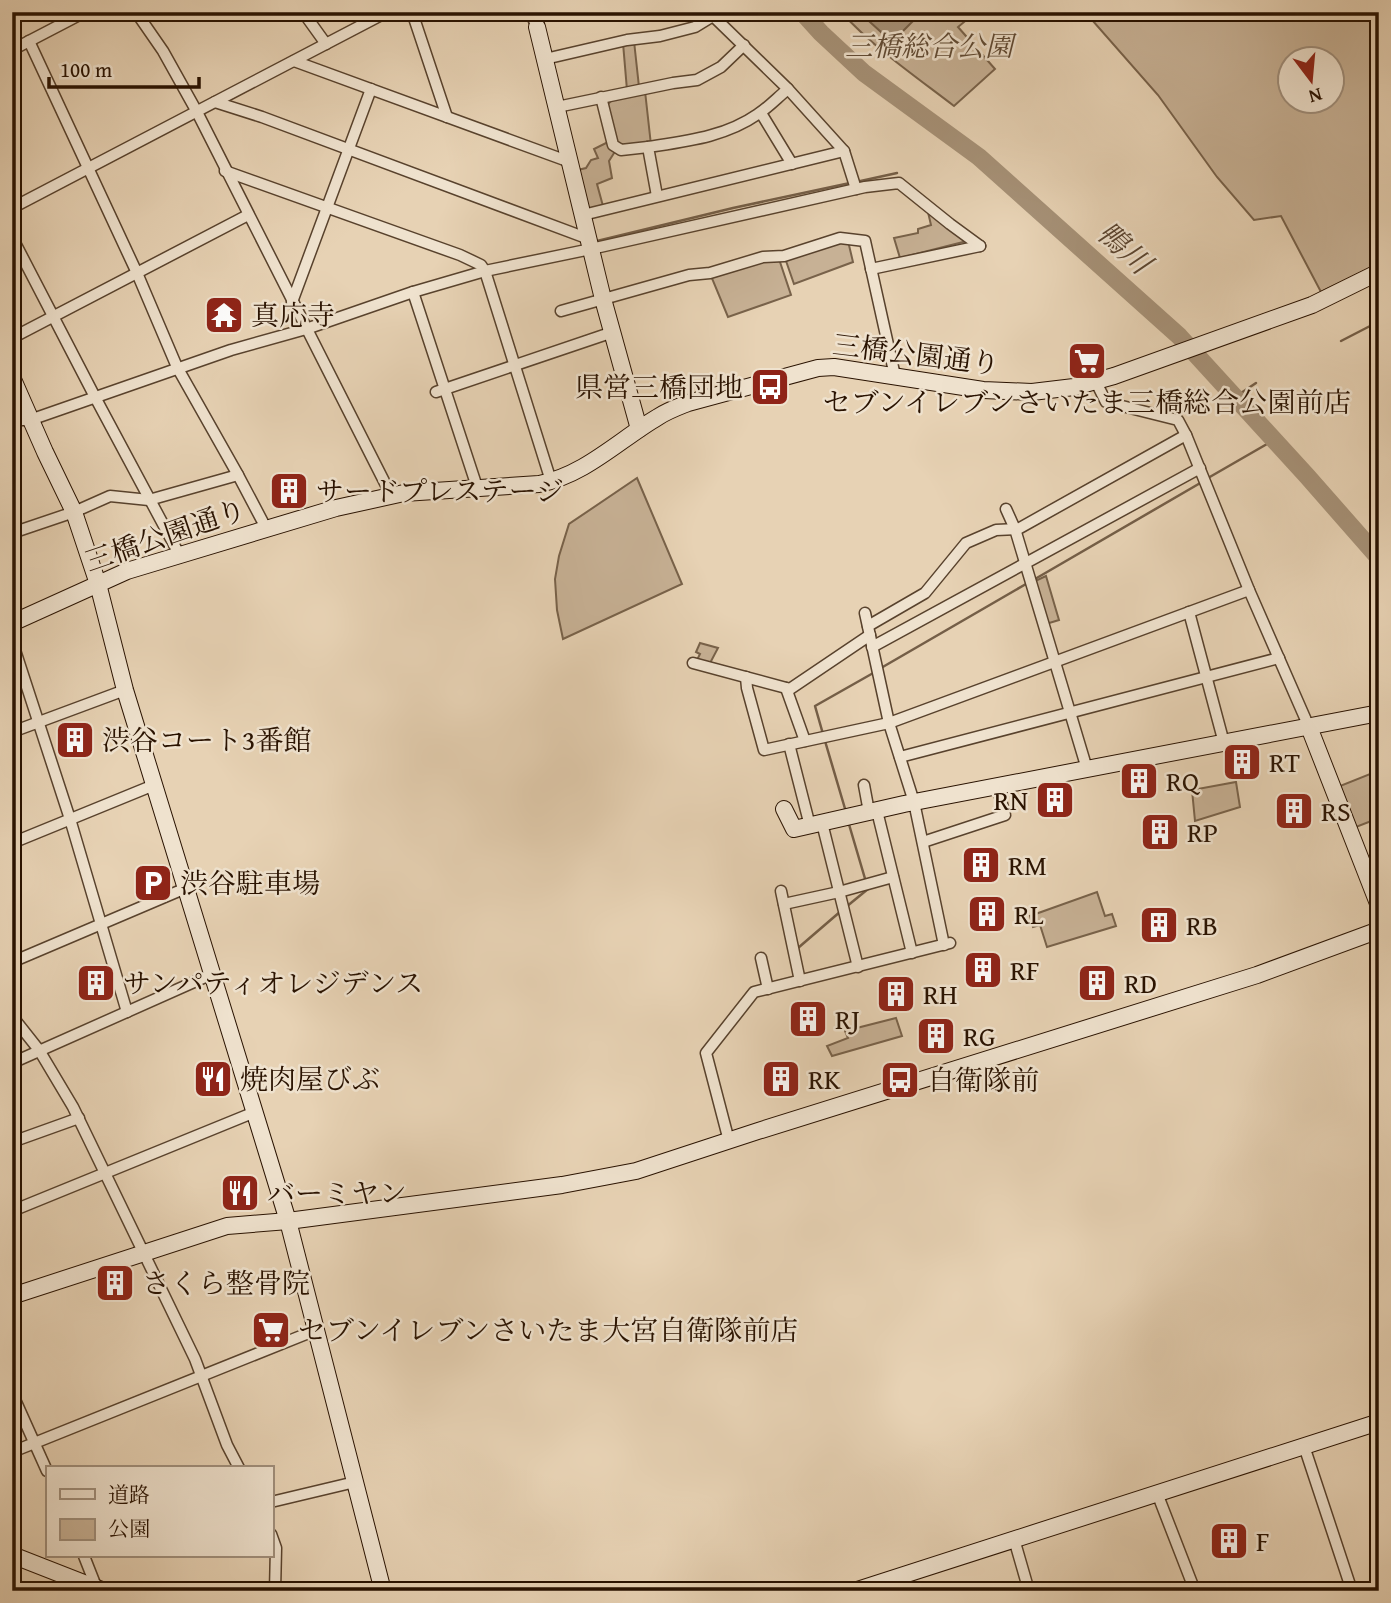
<svg xmlns="http://www.w3.org/2000/svg" width="1391" height="1603" font-family="'Gentium Book Plus','Noto Serif JP',serif">
	<style>
		.green { fill: #c7b195; stroke: #78624a; stroke-width: 2; fill-rule: evenodd }
		.water { fill: #a69177; stroke: #745e47; stroke-width: 2 }
		.lines { fill: none; stroke-linecap: round; stroke-linejoin: round }
		.stream { stroke: #745e47; stroke-width: 2.5 }
		.river { stroke: #a69177; stroke-width: 18 }
		.street-casing { stroke: #58422d; stroke-width: 13 }
		.secondary-casing { stroke: #291200; stroke-width: 18 }
		.street { stroke: #efe2ce; stroke-width: 10 }
		.secondary { stroke: #efe2ce; stroke-width: 16 }
		.labels { text-anchor: middle; stroke-width: 5; stroke-linejoin: round; paint-order: stroke }
		.park-label { font-size: 28px; font-style: italic; fill: #604a34; stroke: #efe2ce }
		.poi-label { font-size: 28px; fill: #291200; stroke: #efe2ce; text-anchor: start }
		.street-label { font-size: 28px; fill: #291200; stroke: #efe2ce }
		.water-label { font-size: 30px; font-style: italic; fill: #5b4530; stroke: #efe2ce }
	</style>
	<rect width="100%" height="100%" fill="#e7d2b4"/>
	<filter id="stains"><feTurbulence type="fractalNoise" baseFrequency=".00286" numOctaves="4"/><feColorMatrix values="0 0 0 0 .2 0 0 0 0 .09 0 0 0 0 .02 0 0 0 .5 -.17"/></filter>
	<radialGradient id="worn" r=".72"><stop offset=".6" stop-color="#630" stop-opacity="0"/><stop offset="1" stop-color="#630" stop-opacity=".3"/></radialGradient>
	<g class="green">
		<path d="M841 12H976L958 27 995 69 954 106C915 76 874 48 841 12Z"/>
		<path d="M1085 12H1379V264L1321 292 1281 216 1254 220 1217 177 1158 95ZM1290 60H1332V102H1290Z"/>
		<polygon points="634,41 639,87 627,90 623,43"/>
		<polygon points="645,91 651,145 625,148 617,144 607,105 615,97"/>
		<polygon points="608,142 616,150 609,161 612,178 597,184 603,206 583,212 573,171 586,168 591,160 598,158 594,149"/>
		<polygon points="927,208 971,240 900,258 894,238 918,233 918,229 931,225"/>
		<polygon points="848,241 853,262 794,284 785,258"/>
		<polygon points="779,259 791,295 728,317 711,276 764,260"/>
		<polygon points="637,478 682,584 563,639 557,610 555,579 559,556 569,524"/>
		<polygon points="1046,576 1059,620 1046,624 1033,582"/>
		<polygon points="700,643 718,648 709,665 696,662 700,654 696,652"/>
		<polygon points="1375,772 1379,785 1379,818 1356,827 1340,786"/>
		<polygon points="1236,782 1240,807 1195,821 1192,790"/>
		<polygon points="1097,892 1105,916 1112,914 1116,926 1047,947 1040,925 1033,927 1030,916"/>
		<polygon points="896,1018 902,1036 832,1056 827,1046 848,1038 845,1031"/>
	</g>
	<polygon class="water" points="859,12 922,12 892,42"/>
	<g class="lines">
		<g class="stream">
			<polyline points="856,182 897,173"/>
			<polyline points="597,241 733,208 850,183"/>
			<polyline points="1341,341 1372,325 1379,327"/>
			<polyline points="1235,397 1256,383"/>
			<polyline points="1208,478 1274,440"/>
			<polyline points="1035,579 1202,482"/>
			<polyline points="881,668 1026,584"/>
			<polyline points="823,734 815,706 875,672"/>
			<polyline points="825,741 846,812"/>
			<polyline points="848,821 866,882"/>
			<polyline points="846,907 868,889"/>
			<polyline points="798,948 841,911"/>
		</g>
		<polyline class="river" points="802,12 821,33 864,73 979,157 1179,336 1307,476 1379,558"/>
		<g class="street-casing">
			<g id="street">
				<polyline points="136,12 163,51 197,112 391,495"/>
				<polyline points="303,12 326,44"/>
				<polyline points="412,12 447,117"/>
				<polyline points="530,12 537,27"/>
				<polyline points="712,12 713,16 788,89 844,151 856,189"/>
				<polyline points="29,41 137,273 177,367 238,475 266,528"/>
				<polyline points="12,50 85,12"/>
				<polyline points="545,59 627,40 660,36 695,27 713,16"/>
				<polyline points="294,61 570,162"/>
				<polyline points="601,97 613,145 621,150 648,147"/>
				<polyline points="215,102 262,117 589,239"/>
				<polyline points="557,107 673,83 697,80 721,67 744,45"/>
				<polyline points="761,113 792,164"/>
				<polyline points="225,171 460,255 481,265 485,271 551,481"/>
				<path d="M657 196 648 147C687 141 725 137 758 114 769 107 778 97 788 89"/>
				<polyline points="12,208 387,12"/>
				<polyline points="583,215 844,151"/>
				<polyline points="12,237 95,397 179,554"/>
				<polyline points="871,269 980,246"/>
				<polyline points="413,292 477,487"/>
				<polyline points="292,302 371,89"/>
				<polyline points="561,311 689,275 710,273 763,257 784,256 840,238 865,241 895,376"/>
				<polyline points="12,338 248,215"/>
				<polyline points="1096,382 1106,402 1178,420 1186,435 1249,590 1309,727"/>
				<polyline points="436,392 613,332"/>
				<polyline points="12,420 30,420 231,350 306,329 413,292 485,271 591,249 865,187 899,183 950,224 980,246"/>
				<polyline points="1006,509 1015,529 1087,769"/>
				<polyline points="12,533 74,512 110,496 149,500 238,475"/>
				<polyline points="1189,612 1224,743"/>
				<polyline points="865,613 889,723 914,802 944,945"/>
				<polyline points="868,626 925,593 966,543 996,530 1018,529 1186,435"/>
				<polyline points="12,641 70,819 127,1012"/>
				<polyline points="872,647 1200,468"/>
				<polyline points="693,663 790,689 870,635"/>
				<polyline points="746,677 747,688 764,750 889,723 1249,590"/>
				<polyline points="786,688 805,741"/>
				<polyline points="12,732 125,690"/>
				<polyline points="789,744 810,826"/>
				<polyline points="900,757 1279,658"/>
				<polyline points="864,785 869,812"/>
				<polyline points="877,811 912,953"/>
				<polyline points="822,823 858,967"/>
				<polyline points="923,842 1005,815 997,786"/>
				<polyline points="12,843 154,785"/>
				<polyline points="781,891 800,981"/>
				<polyline points="784,904 839,892 893,877"/>
				<polyline points="761,958 768,989"/>
				<polyline points="12,962 186,888"/>
				<polyline points="12,1016 39,1050 73,1107 195,1359 227,1445 239,1468"/>
				<polyline points="12,1063 212,974"/>
				<polyline points="729,1141 706,1053 754,992 950,943"/>
				<polyline points="12,1142 79,1118"/>
				<polyline points="12,1211 255,1112"/>
				<polyline points="12,1393 47,1471"/>
				<polyline points="1304,1446 1352,1591"/>
				<polyline points="12,1452 316,1330"/>
				<polyline points="1157,1493 1195,1591"/>
				<polyline points="271,1502 355,1482"/>
				<polyline points="271,1534 276,1548 275,1591"/>
				<polyline points="1014,1539 1029,1591"/>
				<polyline points="84,1556 97,1589"/>
				<polyline points="275,1589 305,1591"/>
				<polyline points="1356,1591 1379,1585"/>
			</g>
		</g>
		<g class="secondary-casing">
			<g id="secondary">
				<polyline points="537,27 603,299 639,429"/>
				<polyline points="12,377 45,452 74,512 98,584 125,690 288,1221 383,1591"/>
				<path d="M12 623 127 571 336 508 404 493 539 484C585 475 619 440 658 417 667 411 678 407 688 403L818 368 834 367 983 390 1032 392 1074 387 1114 376 1312 305 1379 272"/>
				<polyline points="1309,727 1379,906"/>
				<polyline points="784,809 794,829 904,804 1379,713"/>
				<polyline points="12,1296 227,1226 288,1221 562,1185 636,1171 758,1131 1257,975 1379,930"/>
				<polyline points="12,1555 104,1591"/>
				<polyline points="854,1591 1379,1422"/>
			</g>
		</g>
		<use href="#street" class="street"/>
		<use href="#secondary" class="secondary"/>
	</g>
	<defs>
		<g id="temple-square" transform="scale(2.0125)"><rect x="-9" y="-9" width="18" height="18" rx="4" fill="#8f2418" stroke="#efe2ce"/><path d="M0-6L5-2H3V0L6.5 2.5H4V6H1.5V3h-3V6H-4V2.5H-6.5L-3 0V-2H-5Z" fill="#fff"/></g>
		<g id="supermarket-square" transform="scale(2.0125)"><rect x="-9" y="-9" width="18" height="18" rx="4" fill="#8f2418" stroke="#efe2ce"/><path d="M-6-5.5h2.5l.6 2H6L4.5 2H-2.5L-4.4-4H-6ZM-1.5 3.2a1.3 1.3 0 1 0 .1 0ZM3 3.2a1.3 1.3 0 1 0 .1 0Z" fill="#fff"/></g>
		<g id="bus-square" transform="scale(2.0125)"><rect x="-9" y="-9" width="18" height="18" rx="4" fill="#8f2418" stroke="#efe2ce"/><path d="M-5-6H5V4H4V6H2V4H-2V6H-4V4H-5ZM-3.5-4V0h7V-4ZM-3.5 1.2v1.5H-2V1.2ZM2 1.2v1.5H3.5V1.2Z" fill="#fff"/></g>
		<g id="building-square" transform="scale(2.0125)"><rect x="-9" y="-9" width="18" height="18" rx="4" fill="#8f2418" stroke="#efe2ce"/><path d="M-4-6H4V6H1V3H-1V6H-4ZM-2.5-4.3h1.7v1.8h-1.7ZM.8-4.3h1.7v1.8H.8ZM-2.5-1h1.7V.8h-1.7ZM.8-1h1.7V.8H.8Z" fill="#fff"/></g>
		<g id="parking-square" transform="scale(2.0125)"><rect x="-9" y="-9" width="18" height="18" rx="4" fill="#8f2418" stroke="#efe2ce"/><path d="M-3.5-5.5H1a3.5 3.5 0 0 1 0 7H-1V5.5H-3.5ZM-1-3.4V-.6H.8a1.4 1.4 0 0 0 0-2.8Z" fill="#fff"/></g>
		<g id="restaurant-square" transform="scale(2.0125)"><rect x="-9" y="-9" width="18" height="18" rx="4" fill="#8f2418" stroke="#efe2ce"/><path d="M-5-6h1v4h1v-4h1v4h1v-4h1v5L-1.5 .5V6h-2V.5L-5-1ZM5-6V6H3V1.5H1.5Q1.5-4 5-6Z" fill="#fff"/></g>
	</defs>
	<g fill-rule="evenodd">
		<use href="#temple-square" x="224" y="315"/>
		<use href="#supermarket-square" x="1087" y="361"/>
		<use href="#bus-square" x="770" y="387"/>
		<use href="#building-square" x="289" y="491"/>
		<use href="#building-square" x="75" y="740"/>
		<use href="#building-square" x="1242" y="762"/>
		<use href="#building-square" x="1139" y="781"/>
		<use href="#building-square" x="1055" y="800"/>
		<use href="#building-square" x="1294" y="811"/>
		<use href="#building-square" x="1160" y="832"/>
		<use href="#building-square" x="981" y="865"/>
		<use href="#parking-square" x="153" y="883"/>
		<use href="#building-square" x="987" y="914"/>
		<use href="#building-square" x="1159" y="925"/>
		<use href="#building-square" x="983" y="970"/>
		<use href="#building-square" x="96" y="983"/>
		<use href="#building-square" x="1097" y="983"/>
		<use href="#building-square" x="896" y="994"/>
		<use href="#building-square" x="808" y="1019"/>
		<use href="#building-square" x="936" y="1036"/>
		<use href="#restaurant-square" x="213" y="1079"/>
		<use href="#building-square" x="781" y="1079"/>
		<use href="#bus-square" x="900" y="1080"/>
		<use href="#restaurant-square" x="240" y="1193"/>
		<use href="#building-square" x="115" y="1283"/>
		<use href="#supermarket-square" x="271" y="1330"/>
		<use href="#building-square" x="1229" y="1541"/>
	</g>
	<g class="labels">
		<g class="park-label">
			<text x="929" y="56">三橋総合公園</text>
		</g>
		<g class="poi-label">
			<text x="251" y="325">真応寺</text>
			<text x="743" y="397" text-anchor="end">県営三橋団地</text>
			<text x="1087" y="412" text-anchor="middle">セブンイレブンさいたま三橋総合公園前店</text>
			<text x="316" y="501">サードプレステージ</text>
			<text x="102" y="750">渋谷コート3番館</text>
			<text x="1269" y="772">RT</text>
			<text x="1166" y="791">RQ</text>
			<text x="1028" y="810" text-anchor="end">RN</text>
			<text x="1321" y="821">RS</text>
			<text x="1187" y="842">RP</text>
			<text x="1008" y="875">RM</text>
			<text x="180" y="893">渋谷駐車場</text>
			<text x="1014" y="924">RL</text>
			<text x="1186" y="935">RB</text>
			<text x="1010" y="980">RF</text>
			<text x="123" y="993">サンパティオレジデンス</text>
			<text x="1124" y="993">RD</text>
			<text x="923" y="1004">RH</text>
			<text x="835" y="1029">RJ</text>
			<text x="963" y="1046">RG</text>
			<text x="240" y="1089">焼肉屋びぶ</text>
			<text x="808" y="1089">RK</text>
			<text x="927" y="1090">自衛隊前</text>
			<text x="267" y="1203">バーミヤン</text>
			<text x="142" y="1293">さくら整骨院</text>
			<text x="298" y="1340">セブンイレブンさいたま大宮自衛隊前店</text>
			<text x="1256" y="1551">F</text>
		</g>
		<g class="street-label">
			<text transform="translate(916 354) rotate(7)" y="10">三橋公園通り</text>
			<text transform="translate(165 535) rotate(-19)" y="10">三橋公園通り</text>
		</g>
		<g class="water-label">
			<text transform="translate(1124 248) rotate(42)" y="10">鴨川</text>
		</g>
	</g>
	<rect width="1391" height="1603" fill="none" stroke="#e7d2b4" stroke-width="42"/>
	<rect x="14" y="14" width="1363" height="1575" fill="none" stroke="#291200" stroke-width="3.5"/>
	<rect x="21" y="21" width="1349" height="1561" fill="none" stroke="#291200" stroke-width="2"/>
	<rect x="46" y="1466" width="228" height="91" fill="#efe2ce" stroke="#a08f7c" stroke-width="2"/>
	<rect x="60" y="1489" width="35" height="10" fill="#efe2ce" stroke="#a08f7c" stroke-width="2"/>
	<text x="108" y="1502" font-size="21" fill="#291200">道路</text>
	<rect x="60" y="1519" width="35" height="21" fill="#c7b195" stroke="#a08f7c" stroke-width="2"/>
	<text x="108" y="1536" font-size="21" fill="#291200">公園</text>
	<g transform="translate(1311 80) rotate(164)"><circle r="33" fill="#efe2ce" stroke="#a08f7c" stroke-width="2"/>
	<path d="M0-5L12 26L0 18L-12 26Z" fill="#8f2418"/>
	<text y="-10" font-size="19" font-weight="bold" text-anchor="middle" fill="#291200">N</text>
	</g>
	<path d="M49 77v10h150v-10" fill="none" stroke="#291200" stroke-width="3.5"/>
	<text x="60" y="77" font-size="21" fill="#291200" stroke="#efe2ce" stroke-width="5" paint-order="stroke">100 m</text>
	<rect width="100%" height="100%" filter="url(#stains)"/>
	<rect width="100%" height="100%" fill="url(#worn)"/>
</svg>
